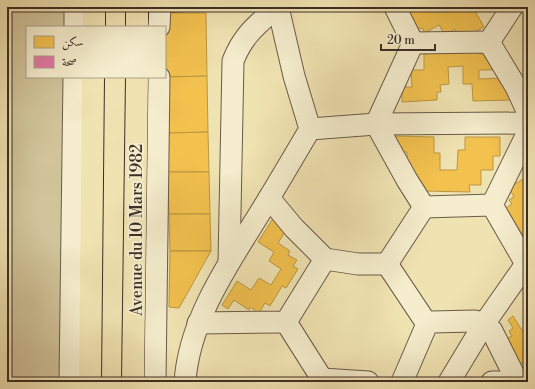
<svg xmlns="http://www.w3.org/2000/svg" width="535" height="389" font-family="'Libre Bodoni',Amiri,serif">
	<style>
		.green { fill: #d1c49a; stroke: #867860 }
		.homes { fill: #f2c14e; stroke: #bb9542 }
		.health { fill: #e377a8; stroke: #b16181 }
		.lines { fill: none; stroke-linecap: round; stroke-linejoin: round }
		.minor-casing { stroke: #695a49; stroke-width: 23 }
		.major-casing { stroke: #3c2d26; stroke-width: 24 }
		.minor { stroke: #f5edcd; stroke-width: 21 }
		.major { stroke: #f0e3b2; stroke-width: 22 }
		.labels { text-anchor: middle; stroke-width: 4; stroke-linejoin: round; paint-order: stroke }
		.street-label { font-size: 16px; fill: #3c2d26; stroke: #f5edcd }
	</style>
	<rect width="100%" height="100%" fill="#f0e3b2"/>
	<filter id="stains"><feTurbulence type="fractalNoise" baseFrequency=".005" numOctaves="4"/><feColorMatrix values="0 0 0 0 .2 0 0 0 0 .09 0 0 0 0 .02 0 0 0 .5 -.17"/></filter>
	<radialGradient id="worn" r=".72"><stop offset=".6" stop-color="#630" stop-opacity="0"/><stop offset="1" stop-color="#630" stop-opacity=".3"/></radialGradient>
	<polygon class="green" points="7,7 76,7 76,27 27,27 27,77 77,77 71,382 7,382"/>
	<g class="homes">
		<polygon points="403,7 482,7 475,11 484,27 461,40 455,29 445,35 439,25 425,33 422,28 416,30"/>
		<polygon points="165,13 206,13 207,76 166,77"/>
		<polygon points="436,46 479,48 479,54 491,53 492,70 479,70 479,79 502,78 502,85 513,84 513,100 473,101 472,84 463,84 463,66 448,67 449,84 440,85 441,92 437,92 437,100 402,102 402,87 412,87 411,70 424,70 424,54 437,53"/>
		<polygon points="207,76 208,132 167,133 166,77"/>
		<polygon points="208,132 209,172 168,172 167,133"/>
		<polygon points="395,136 434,137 434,153 440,153 440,170 457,170 458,150 465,150 465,137 500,137 500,156 493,156 493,170 481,170 481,185 469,185 470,192 424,191 424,186 412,186 407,168 407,152 395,152"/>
		<polygon points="168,172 209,172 210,214 169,214"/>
		<polygon points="523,179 528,188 527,242 506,208 512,204 509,200 514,197 509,188"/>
		<polygon points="169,214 210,214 211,251 170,251"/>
		<polygon points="274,217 286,230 278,243 290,251 288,255 297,260 293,266 298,269 286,288 282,286 270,306 265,303 259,313 250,307 249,310 234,300 228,309 222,305 237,281 251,290 259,278 271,285 281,269 269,261 274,252 258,242"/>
		<polygon points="170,251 211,251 179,308 169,307"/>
		<polygon points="513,316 528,340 528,361 516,365 503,340 512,336 509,331 513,328 508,320"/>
	</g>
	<polygon class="health" points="166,7 248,7 165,13"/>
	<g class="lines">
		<g class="minor-casing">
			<g id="minor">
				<polyline points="395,7 413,43"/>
				<polyline points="75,27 75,7"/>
				<polyline points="159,27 160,7"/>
				<polyline points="489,42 512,7"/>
				<polyline points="413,43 376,124 407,180 424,207 387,264 427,324"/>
				<polyline points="413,43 489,42 516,87 528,113"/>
				<polyline points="310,129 376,124 528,123"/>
				<polyline points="269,198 294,228 325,259 358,264 387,264"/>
				<polyline points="492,205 528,132"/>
				<polyline points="424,207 492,205 526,264"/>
				<path d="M229 262 233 61C243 35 257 25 277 7"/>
				<polyline points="286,322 322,379"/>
				<polyline points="198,323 286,322 325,259"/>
				<polyline points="322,379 368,382"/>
				<polyline points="70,382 74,77"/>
				<polyline points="155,382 159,77"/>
				<path d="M185 382C189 321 227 266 258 216 276 187 293 158 310 129L294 76 278 7"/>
				<polyline points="402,382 427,324 432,322 475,321 484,324 492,331 513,373 515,382"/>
				<polyline points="449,382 484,324 526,264 528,264"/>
				<polyline points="492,382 527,382"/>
			</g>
		</g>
		<g class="major-casing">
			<g id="major">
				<polyline points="94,27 94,7"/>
				<polyline points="137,27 137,7"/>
				<polyline points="90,382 93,77"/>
				<polyline points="133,382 137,77"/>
			</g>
		</g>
		<use href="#minor" class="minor"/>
		<use href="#major" class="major"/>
	</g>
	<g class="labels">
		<g class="street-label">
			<text transform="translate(136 230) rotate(-90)" y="6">Avenue du 10 Mars 1982</text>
		</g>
	</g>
	<rect width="535" height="389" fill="none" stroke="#f0e3b2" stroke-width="24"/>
	<rect x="8" y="8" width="519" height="373" fill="none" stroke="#3c2d26" stroke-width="2"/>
	<rect x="12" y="12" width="511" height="365" fill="none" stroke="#3c2d26"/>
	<rect x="26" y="26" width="140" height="52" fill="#f5edcd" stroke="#aba08a"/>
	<rect x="34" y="36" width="20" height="12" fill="#f2c14e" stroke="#aba08a"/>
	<text x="62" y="46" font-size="12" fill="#3c2d26">سكن</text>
	<rect x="34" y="56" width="20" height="12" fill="#e377a8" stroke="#aba08a"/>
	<text x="62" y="66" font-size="12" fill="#3c2d26">صحة</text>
	<path d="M381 44v6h54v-6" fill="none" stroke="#3c2d26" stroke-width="2"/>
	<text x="387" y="44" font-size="12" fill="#3c2d26" stroke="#f5edcd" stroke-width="3" paint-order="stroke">20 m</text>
	<rect width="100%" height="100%" filter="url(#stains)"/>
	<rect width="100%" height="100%" fill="url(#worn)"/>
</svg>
